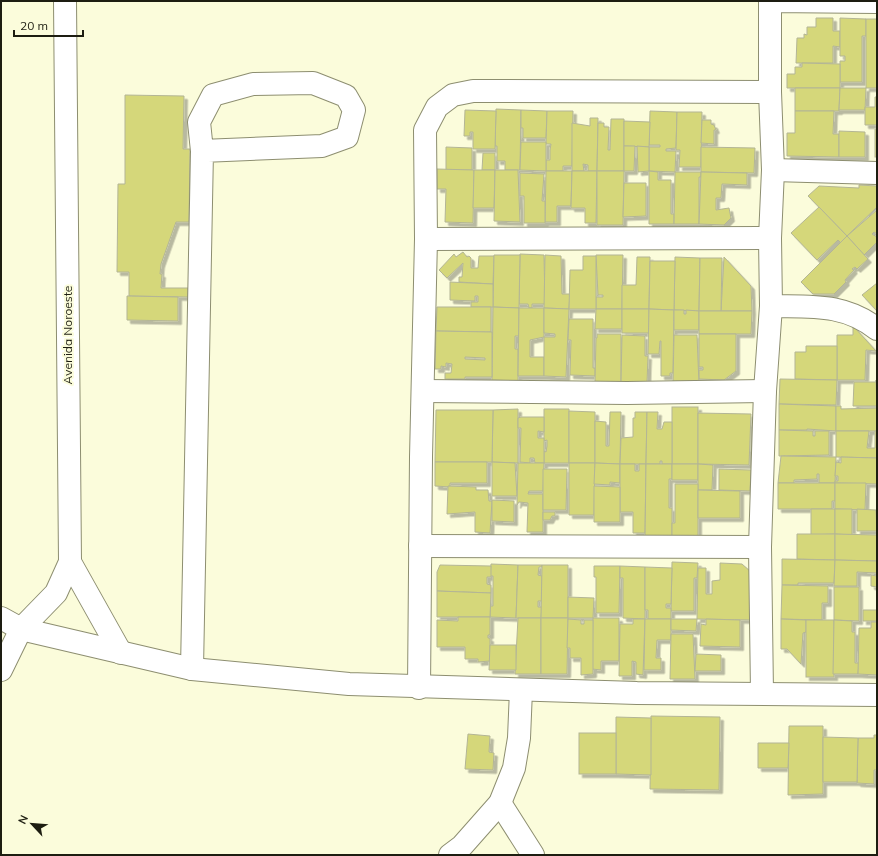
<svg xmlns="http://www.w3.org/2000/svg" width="878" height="856" font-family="Mulish,sans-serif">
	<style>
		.building { fill: #d5d77a; stroke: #b3b595; fill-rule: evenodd; filter: url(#shadow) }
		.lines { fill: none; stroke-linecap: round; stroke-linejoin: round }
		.minor-casing { stroke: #8d8e70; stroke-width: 24 }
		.minor { stroke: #fff; stroke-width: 22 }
		.labels { text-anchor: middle; stroke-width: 4; stroke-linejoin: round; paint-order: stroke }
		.street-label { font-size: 12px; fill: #1d1d11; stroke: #fbfcdb }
	</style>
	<defs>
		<filter id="shadow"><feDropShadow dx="3.5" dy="3.5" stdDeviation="0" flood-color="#0004"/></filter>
	</defs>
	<rect width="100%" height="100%" fill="#fbfcdb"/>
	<g class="building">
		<polygon points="816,18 833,18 833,31 840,31 840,47 833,46 833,63 796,63 797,38 804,38 804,34 807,35 807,27 816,27"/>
		<polygon points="840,18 866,19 866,36 862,36 862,82 840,82 840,61 845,61 845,56 840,56"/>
		<rect x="866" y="19" width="11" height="69"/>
		<polygon points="802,63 840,64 840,88 787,88 787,74 795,74 795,67 802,67"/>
		<polygon points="795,88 840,88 839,111 795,111"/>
		<polygon points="840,88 866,88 865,110 839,110"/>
		<polygon points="125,95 184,96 183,149 190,149 189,222 176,222 161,264 160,274 162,274 161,288 188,288 188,297 129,296 129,272 117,272 118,184 125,184"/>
		<polygon points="875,97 877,97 877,125 865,125 865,107 875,107"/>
		<polygon points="496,109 521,110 520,170 505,170 505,161 497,161 497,146 495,146"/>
		<polygon points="465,110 496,111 495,149 473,149 473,132 470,132 470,136 464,136"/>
		<polygon points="521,110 547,111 546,138 523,138 523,128 521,128"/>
		<polygon points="547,111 573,111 572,166 563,166 563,171 546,171 546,160 550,160 550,150 551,144 546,144"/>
		<polygon points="650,111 677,112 676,148 666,149 666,151 676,151 675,172 649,171 649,147 660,147 660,145 649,145"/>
		<polygon points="795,111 834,111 833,134 839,134 839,157 787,156 787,133 795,133"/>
		<polygon points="677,112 702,112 701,167 679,167 680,150 676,150"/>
		<polygon points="590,118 598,118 597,171 588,171 588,165 583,164 584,171 572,171 572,123 590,126"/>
		<polygon points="611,119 624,119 624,171 597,171 598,123 604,123 604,127 609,127 608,150 610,150"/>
		<polygon points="702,120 711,120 711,124 714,125 716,130 714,130 714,144 701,143"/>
		<polygon points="624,121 650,122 649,147 624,146"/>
		<rect x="875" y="129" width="2" height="28"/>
		<polygon points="839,131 865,132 865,157 839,157"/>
		<polygon points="521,142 546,142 546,171 520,170"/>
		<polygon points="624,146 635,146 634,171 624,171"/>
		<polygon points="637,146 649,147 649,171 638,172"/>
		<polygon points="446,147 472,148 472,170 446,170"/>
		<polygon points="701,147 755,148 754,173 701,172"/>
		<polygon points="483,153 495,153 495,170 482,170"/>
		<polygon points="437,169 474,170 473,223 445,222 446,189 437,189"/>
		<polygon points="474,170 495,170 494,208 473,208"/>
		<polygon points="495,170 518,170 520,222 494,221"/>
		<polygon points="546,171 572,171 571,206 557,206 557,222 545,222"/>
		<polygon points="572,171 597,171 596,223 585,223 585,208 571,208"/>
		<polygon points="597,171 624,171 623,225 597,225"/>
		<polygon points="649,171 658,172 658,180 671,180 671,214 674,214 674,224 649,224"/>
		<polygon points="675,172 701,172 701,177 699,177 699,224 674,224"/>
		<polygon points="701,172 747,173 747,185 722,184 721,198 716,198 716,210 729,208 731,218 724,225 699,224"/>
		<polygon points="520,173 544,174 542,201 545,201 545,223 524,223 524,196 520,196"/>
		<polygon points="624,183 646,183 646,216 623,217"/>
		<polygon points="859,185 877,186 877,207 847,236 808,196 819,186 859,188"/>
		<polygon points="819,207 847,236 841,243 838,240 817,260 791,233"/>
		<polygon points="877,210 877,234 874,232 872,234 877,237 877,242 864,255 847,236"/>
		<polygon points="847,236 868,259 857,269 855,267 852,269 854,270 845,280 846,282 834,294 813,294 801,282"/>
		<polygon points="463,252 467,257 469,256 471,258 471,268 478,268 479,256 494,256 493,284 459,282 459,277 462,277 463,263 447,278 439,270 454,254 456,257"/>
		<polygon points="520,254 544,255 545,304 532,304 532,308 529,308 528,304 519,304"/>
		<polygon points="494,255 520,255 519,308 493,307"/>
		<polygon points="545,255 561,256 562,294 570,294 569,309 544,308"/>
		<polygon points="596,255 623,255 622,309 596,309 596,297 603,297 603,295 598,295"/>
		<polygon points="583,256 596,256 596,309 569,309 570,270 583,270"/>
		<polygon points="637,257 650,257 649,309 622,309 622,285 636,285"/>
		<polygon points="675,257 700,258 699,311 674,310"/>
		<polygon points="724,257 751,286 752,311 721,311"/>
		<polygon points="700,258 722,258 721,311 699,311"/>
		<polygon points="650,261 675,261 674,310 649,309"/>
		<polygon points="450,282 493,284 493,307 471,307 471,302 478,302 478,296 475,296 475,301 450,300"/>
		<polygon points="877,283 877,311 862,295"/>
		<polygon points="127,296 178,297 178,321 127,320"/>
		<polygon points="437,307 491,307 491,332 436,331"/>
		<polygon points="493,307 519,308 519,336 515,336 515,349 518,349 518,381 492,380"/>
		<polygon points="519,308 544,308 544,337 530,340 530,357 544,357 544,376 518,376"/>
		<polygon points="544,308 569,309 566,377 544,376 544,337 555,337 555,334 544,333"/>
		<polygon points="596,309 622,309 622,329 595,329"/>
		<rect x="622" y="309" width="27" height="24"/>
		<polygon points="649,309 674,310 673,373 670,373 670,376 661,376 661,341 660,341 659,354 648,354"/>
		<polygon points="674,310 684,310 684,314 686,314 686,310 699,311 699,330 674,330"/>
		<polygon points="699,311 752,311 751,334 699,334"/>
		<polygon points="569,319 593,319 593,368 595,368 595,376 570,375 571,340 568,340"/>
		<polygon points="853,328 855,328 876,351 866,350 865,380 837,380 837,335 853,335"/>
		<path d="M436 331 492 332V377H465V379H445V373H451L452 364 446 363V367L441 366V369H435ZM465 357 485 358V360L465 359Z"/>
		<polygon points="597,334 621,334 621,382 595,382 596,338 597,338"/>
		<polygon points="699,334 736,334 736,371 724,380 699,379 699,370 703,370 703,367 699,367"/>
		<polygon points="622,335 645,336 645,356 648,356 647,383 621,382"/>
		<polygon points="674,335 697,335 699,384 673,383"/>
		<polygon points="806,346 837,346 837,380 795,379 795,352 806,352"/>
		<polygon points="780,379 837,380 836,405 779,404"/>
		<polygon points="876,380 877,406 853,406 854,382 876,382"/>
		<polygon points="779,404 836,406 836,431 807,429 807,430 779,430"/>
		<polygon points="836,406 841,406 841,409 877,408 877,431 836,431"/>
		<rect x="672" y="407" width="26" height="57"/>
		<polygon points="518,409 518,463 492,462 493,410"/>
		<polygon points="544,409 569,409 569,463 544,463 544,451 546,452 547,446 547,440 544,441"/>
		<polygon points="436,410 493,410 492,462 435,462"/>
		<polygon points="569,411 595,412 595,463 569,463"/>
		<polygon points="610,412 621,412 620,464 595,463 595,421 606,422 606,446 609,446"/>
		<polygon points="635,412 647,412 646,464 620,464 621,438 633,437 633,418 635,418"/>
		<polygon points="647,412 658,412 657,429 662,429 664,422 672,422 672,464 662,464 662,461 660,461 660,464 646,464"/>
		<polygon points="698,413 751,414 749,465 698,464"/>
		<polygon points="521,417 544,417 544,432 538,431 538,438 544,438 544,463 535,463 534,458 530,458 530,463 520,462 521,428 518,428 518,418"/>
		<polygon points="779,430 813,431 813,436 815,436 815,431 829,431 829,455 779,456"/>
		<polygon points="836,431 869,431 867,448 875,448 875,431 877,431 877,458 836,457"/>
		<polygon points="781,456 836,457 835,483 819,483 819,474 817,474 817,479 794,480 794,483 778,483"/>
		<polygon points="841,457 877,458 877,484 835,483 835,481 838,481 838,476 835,476 836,462 841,463"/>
		<polygon points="435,462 487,462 487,483 450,483 450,487 435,486"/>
		<polygon points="492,462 515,463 517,496 492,496"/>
		<polygon points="518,463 544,463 543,491 529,491 528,494 543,494 543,532 527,532 528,503 519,502 517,505"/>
		<polygon points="569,463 595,463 594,515 569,515"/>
		<polygon points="595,463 620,464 620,483 610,482 610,485 594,484"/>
		<polygon points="620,464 635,464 635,471 639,471 639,464 646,464 645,533 633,533 633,512 620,512"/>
		<polygon points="646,464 672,464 672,479 669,479 669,508 672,508 672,538 645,538"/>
		<rect x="672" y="464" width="26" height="16"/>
		<polygon points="698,464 713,465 712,490 698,490"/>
		<polygon points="543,469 567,469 566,510 543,510"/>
		<polygon points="719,469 751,470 750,491 719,490"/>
		<polygon points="778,483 835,483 835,501 832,501 832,509 778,509"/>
		<polygon points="835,483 866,483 865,510 835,509"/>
		<polygon points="675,484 698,484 698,538 672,538 672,523 675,523"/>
		<polygon points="448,486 476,487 476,490 488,490 489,501 492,501 490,533 475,532 475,512 447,514"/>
		<polygon points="594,486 620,487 620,522 594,522"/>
		<polygon points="698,490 740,491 740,518 698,518"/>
		<polygon points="492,500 514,501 514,522 492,521"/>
		<polygon points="811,509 835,509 835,534 811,535"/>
		<polygon points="835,509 852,509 852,535 835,534"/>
		<polygon points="857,509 876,510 877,531 857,531"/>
		<polygon points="543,512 555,512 555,516 552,516 550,520 543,520"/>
		<polygon points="797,534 835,534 835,560 797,559"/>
		<polygon points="835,534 877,535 877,561 835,560"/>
		<polygon points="782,559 835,560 834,583 798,583 798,585 782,585"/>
		<polygon points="835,560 877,561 877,573 857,572 857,586 834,586"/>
		<polygon points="672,562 698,563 697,578 694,578 694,611 671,611"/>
		<polygon points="720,563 742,564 751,572 752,620 697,619 698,568 706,568 706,594 712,594 712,581 720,580"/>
		<polygon points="491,564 518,565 516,618 490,617 490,606 493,606 493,576 490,576"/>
		<polygon points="440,565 491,566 491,577 487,577 487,584 491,585 491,593 437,591 437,572"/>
		<polygon points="518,565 542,565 542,567 539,567 538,575 542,576 542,601 538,601 538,607 542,607 541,618 516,618"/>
		<polygon points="542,565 568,565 568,618 541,618"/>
		<polygon points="594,566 620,566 619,613 596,613 596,577 594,577"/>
		<polygon points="620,566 645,567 645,619 623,618 623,578 620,578"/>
		<polygon points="645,567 672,568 671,604 666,604 666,608 671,608 671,619 648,619 648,610 645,610"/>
		<polygon points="871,575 877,576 877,587 871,586"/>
		<polygon points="782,585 828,586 828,603 822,603 822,620 781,619"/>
		<polygon points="834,587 859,587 859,621 834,620"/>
		<polygon points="437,591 491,593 490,617 437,617"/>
		<polygon points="568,597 594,598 593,618 568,618"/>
		<rect x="863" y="610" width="14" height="11"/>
		<polygon points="458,617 490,617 490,635 488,635 488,638 490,638 490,661 478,662 478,659 465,659 465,647 437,647 437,620 458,621"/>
		<polygon points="518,618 541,618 541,674 515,674"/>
		<polygon points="541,618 568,618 567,674 541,674"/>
		<polygon points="593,618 619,618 619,661 601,661 601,670 592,669"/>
		<polygon points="568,619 581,620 581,624 584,624 584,620 593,620 593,674 581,675 581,658 570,658 570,648 567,648"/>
		<polygon points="633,619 645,619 643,675 636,674 636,662 632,661 632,676 619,676 620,624 633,624"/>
		<polygon points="645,619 671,619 671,640 657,640 656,658 661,658 661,670 644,670"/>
		<polygon points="671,619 697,619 696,631 671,630"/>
		<polygon points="706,619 740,620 740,647 700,646 701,624 706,625"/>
		<polygon points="781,619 806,620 806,632 803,633 801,664 787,649 781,649"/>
		<rect x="806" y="620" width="28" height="57"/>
		<polygon points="834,620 852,621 852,632 855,632 855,663 859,663 858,674 833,674"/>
		<polygon points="871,622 877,622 877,675 858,674 859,628 871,628"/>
		<polygon points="671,634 693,634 695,679 670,679"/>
		<polygon points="490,645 516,645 516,670 489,670"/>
		<polygon points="696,654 721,655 721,671 695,671"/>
		<polygon points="651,716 720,717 719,790 650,789"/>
		<polygon points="616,717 651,718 651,775 616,774"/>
		<polygon points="789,726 823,726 823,794 788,795"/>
		<rect x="579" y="733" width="37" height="41"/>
		<polygon points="468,734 490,736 489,752 494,753 493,770 465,769"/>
		<polygon points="874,735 877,735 877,770 874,770 874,784 857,783 858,738 874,738"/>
		<polygon points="823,737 858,738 857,782 823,782"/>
		<polygon points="758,743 789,743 788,768 758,768"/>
	</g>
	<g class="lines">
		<g class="minor-casing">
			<g id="minor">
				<polyline points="773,170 877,173"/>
				<polyline points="426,239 770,238"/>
				<path d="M771 306C811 307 844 303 877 329"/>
				<polyline points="423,391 627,393 765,391"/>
				<polyline points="420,546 760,547"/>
				<polyline points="70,562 121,653"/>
				<polyline points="1,618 21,629 192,669 349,684 637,693 877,695"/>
				<polyline points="192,669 202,151 199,122 213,95 253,84 313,83 346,96 354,110 347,137 322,146 202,151"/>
				<polyline points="1,670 21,629 56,593 70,562 65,1"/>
				<polyline points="419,688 421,457 426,239 425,130 437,107 453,95 473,91 770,92"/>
				<polyline points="762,693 760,547 765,391 771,306 770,238 773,170 770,92 770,1 877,2"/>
				<polyline points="500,803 533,855"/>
				<polyline points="450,855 462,846 500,803 514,768 519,738 521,690"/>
			</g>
		</g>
		<use href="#minor" class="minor"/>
	</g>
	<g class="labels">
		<g class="street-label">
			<text transform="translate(68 335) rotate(-90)" y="4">Avenida Noroeste</text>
		</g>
	</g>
	<rect width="878" height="856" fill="none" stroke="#1d1d11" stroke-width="4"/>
	<g transform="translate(32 824) rotate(296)" stroke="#fbfcdb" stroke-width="3" paint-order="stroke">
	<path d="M0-3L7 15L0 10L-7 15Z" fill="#1d1d11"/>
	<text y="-6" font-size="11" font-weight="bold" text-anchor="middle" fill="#1d1d11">N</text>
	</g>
	<path d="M14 30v6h69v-6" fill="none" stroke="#1d1d11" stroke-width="2"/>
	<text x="20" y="30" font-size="12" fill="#1d1d11" stroke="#fbfcdb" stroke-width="3" paint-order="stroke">20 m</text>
</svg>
